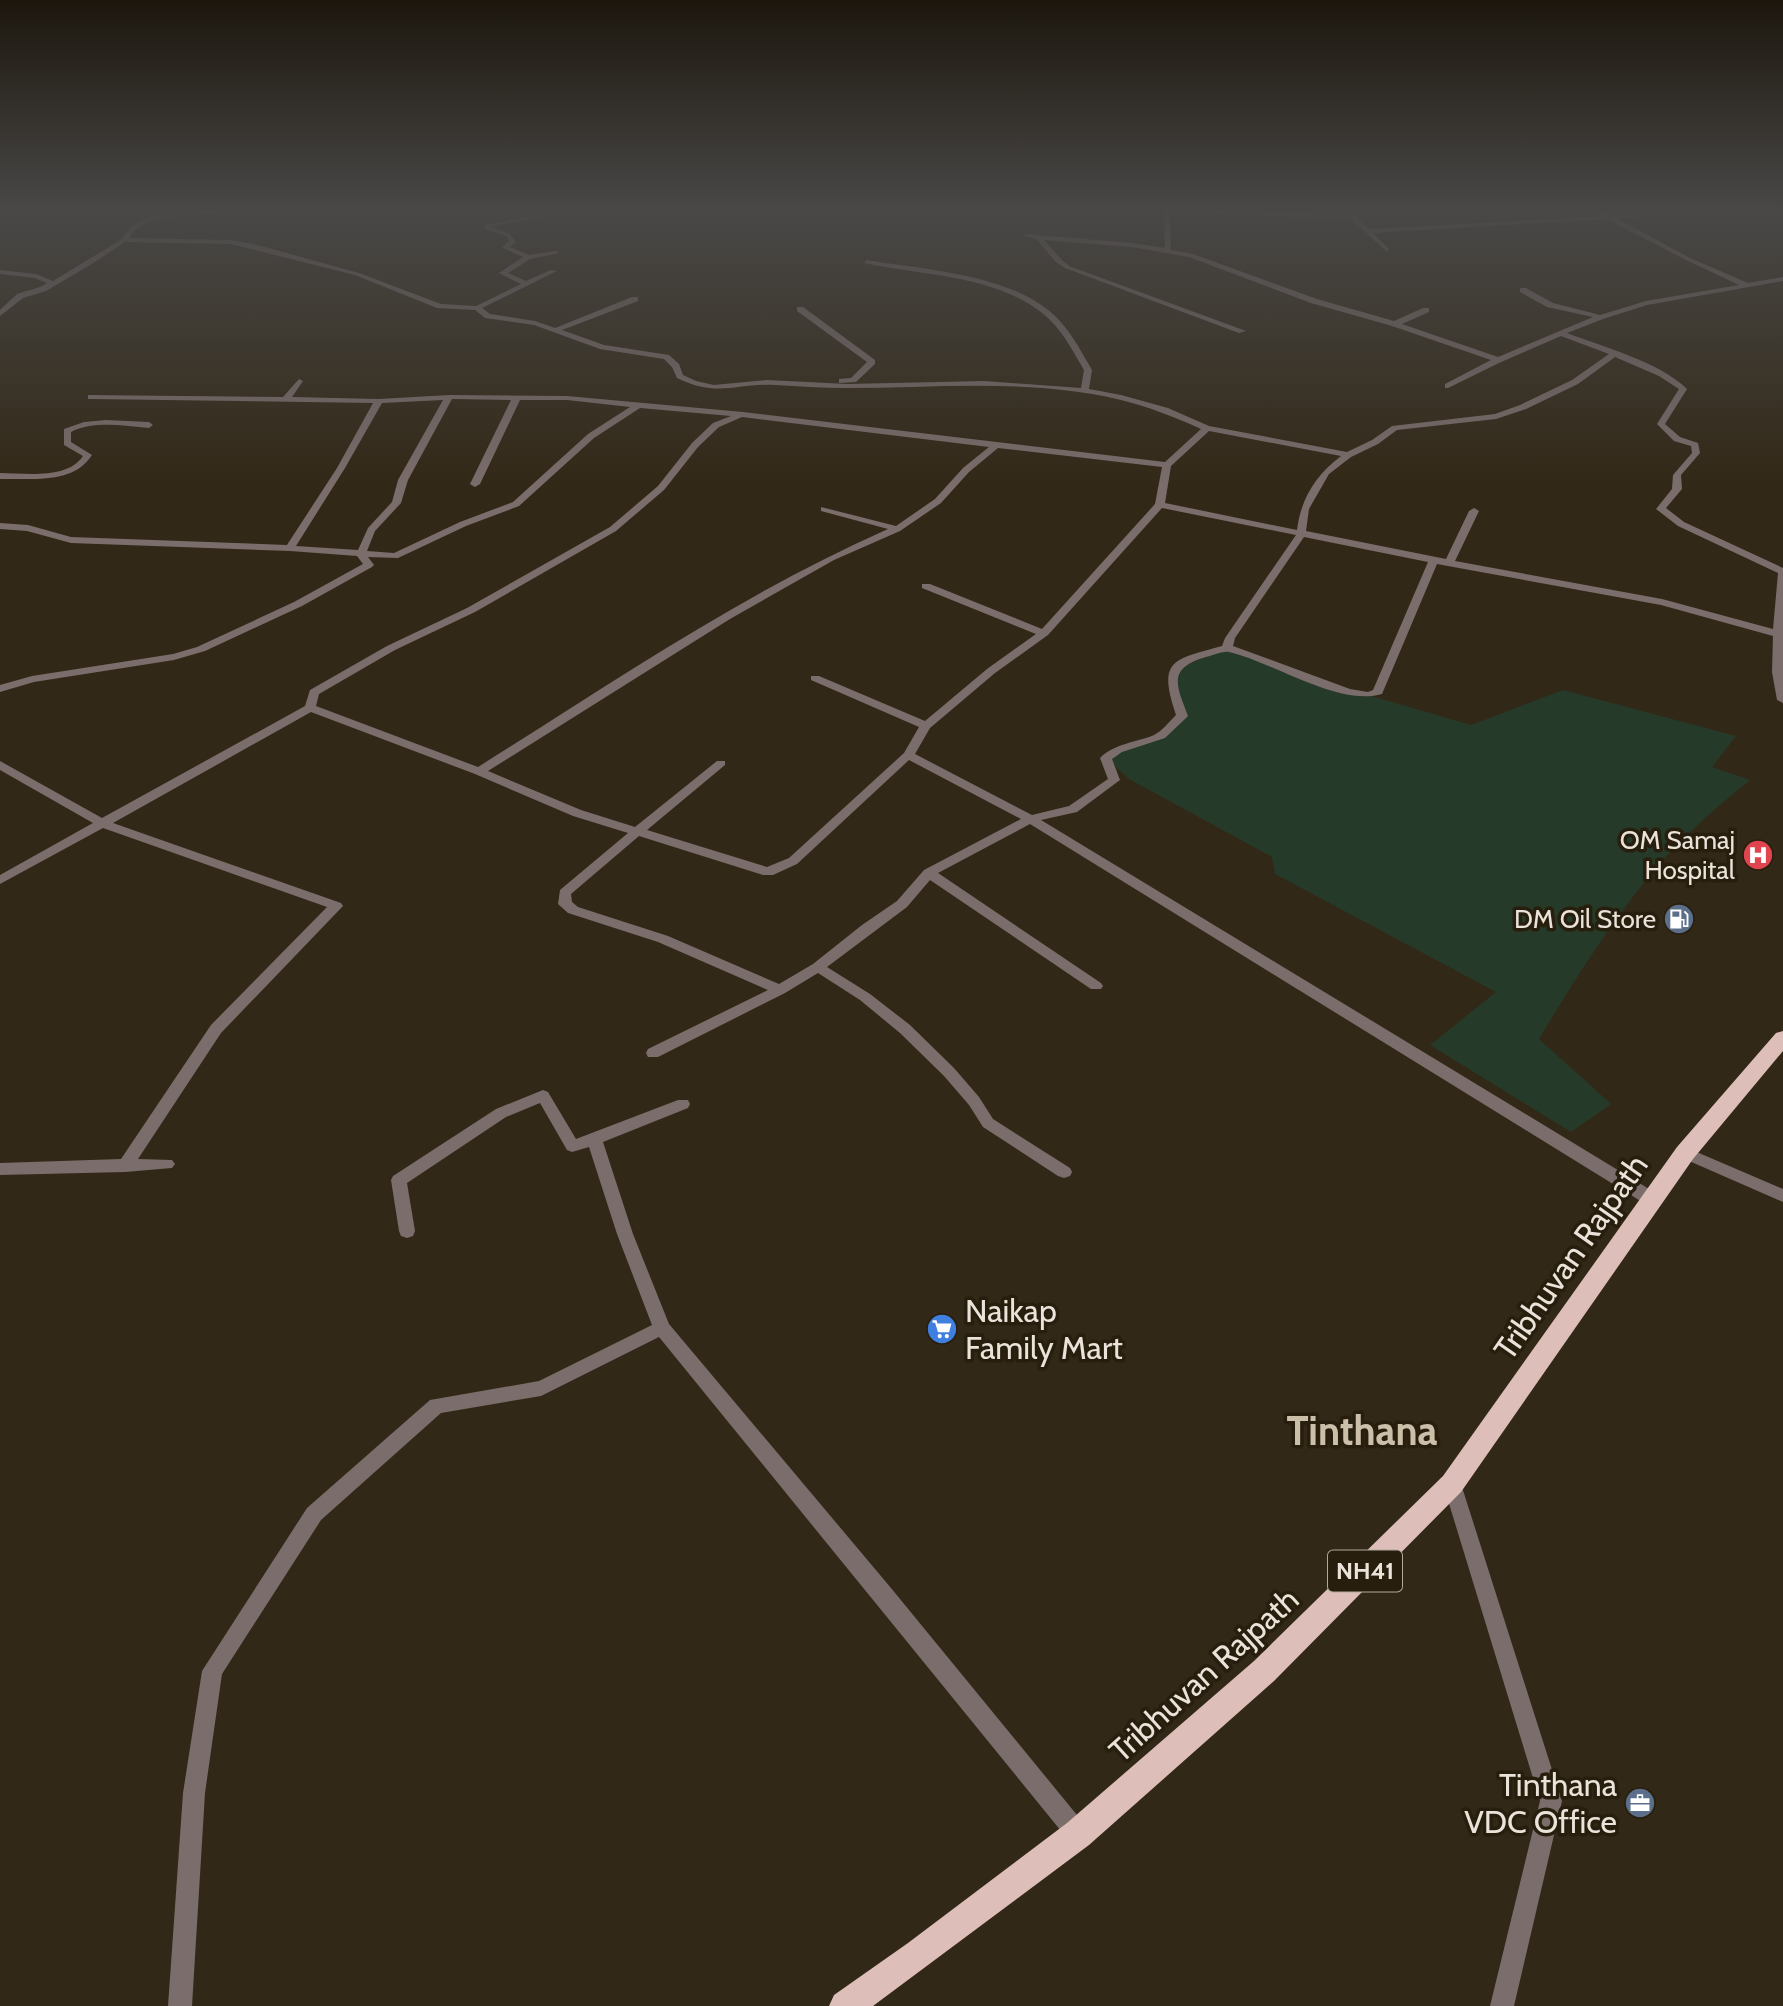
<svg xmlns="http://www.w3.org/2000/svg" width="1783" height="2006" font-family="Cabin,sans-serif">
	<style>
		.green { fill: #263a29 }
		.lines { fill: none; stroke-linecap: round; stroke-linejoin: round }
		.minor { fill: #7b6d6b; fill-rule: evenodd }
		.tertiary { fill: #7b6d6b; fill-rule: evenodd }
		.trunk { fill: #debeb8; fill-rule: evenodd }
		.labels { text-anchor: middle; stroke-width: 7; stroke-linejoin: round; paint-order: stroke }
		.shield { fill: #281e0d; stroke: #b0a89c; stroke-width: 2 }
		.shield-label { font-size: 24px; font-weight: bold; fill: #eae3d9 }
		.poi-label { font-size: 26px; fill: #eae3d9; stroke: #281e0d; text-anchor: end }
		.near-street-label { font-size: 32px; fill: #eae3d9; stroke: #281e0d }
		.near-poi-label { font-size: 32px; fill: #eae3d9; stroke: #281e0d; text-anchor: start }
		.near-district-label { font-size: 40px; font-weight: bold; fill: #cbbfa9; stroke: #281e0d }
	</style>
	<rect width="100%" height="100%" fill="#322817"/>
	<path class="green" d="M1227 648 1368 695 1471 725 1563 690 1736 736 1712 767 1750 780C1713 810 1675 843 1646 880 1606 930 1572 984 1539 1039L1611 1104 1571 1132 1430 1045 1496 992 1275 874 1272 857 1129 779 1106 758 1161 735 1182 716 1174 670Z"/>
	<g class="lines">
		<g class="minor">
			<path d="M232 207H249C215 222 152 203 129 238L231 240 254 244 359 273 441 304 476 306 521 284 499 273 523 257 503 248V246L509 241 506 236 485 229V225L578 207H590L491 227 510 234 516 242 510 247 529 255 556 251 559 253 530 259 508 273 526 281 551 270 557 271 482 308 490 314 535 321 555 328 632 297H638V301L562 330 604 345 669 355 679 364 683 375 696 381 714 385 767 380 847 384 984 381 1081 388 1084 370C1074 353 1065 335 1051 321 1005 275 924 276 864 263L866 260C926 270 1016 274 1059 320 1073 335 1082 353 1092 370L1089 389 1121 395 1168 408 1209 426 1347 452 1372 440 1392 426 1495 414 1520 405 1572 380 1609 354 1561 336 1501 362 1448 388H1445V384L1491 360 1392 326 1311 303 1189 257 1132 247 1044 240 1061 259 1069 266 1246 331 1239 333 1065 268 1056 262 1036 239 1023 236 1026 234 1132 243 1165 248 1164 207 1229 211 1352 214 1369 229 1600 216 1586 207H1593L1609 215 1759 207 1756 209 1616 218 1690 258 1748 283 1783 277V281L1647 305 1603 319 1567 333C1603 347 1660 362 1687 389L1665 424 1680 437 1698 443 1700 453 1681 475 1682 489 1666 508 1684 522 1783 568V703L1777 700 1772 672 1773 636 1661 605 1437 564 1382 694C1338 707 1273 662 1229 652 1222 651 1211 656 1203 658 1167 669 1177 687 1188 716L1186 718 1165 738 1122 752 1112 759 1120 780 1077 812 1041 820 1659 1195 1661 1200 1659 1205 1653 1206 1647 1205 1030 824 938 873 1101 983 1103 986 1101 989H1091L930 880 907 907 827 967 870 994 910 1025 954 1068 979 1097 993 1119 1070 1168 1072 1172 1070 1176 1064 1178 1058 1176 983 1127 969 1105 944 1076 900 1033 860 1000 818 973 785 993 658 1057H648L646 1053 648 1049 768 990 658 942 568 913 558 904 560 890 628 833 573 816 475 774 311 712 113 823 341 903 343 906 221 1033 138 1159 172 1160 175 1164 172 1168 125 1172 0 1175V1163L121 1159 211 1025 327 907 103 828 0 884V875L93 823 0 770V761L102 818 305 706 310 690 387 646 467 608 610 527 658 486 692 443 713 423 731 416 640 408 594 438 519 506 466 526 398 558 368 557 374 565 372 567 302 606 205 651 174 660 34 682 0 692V685L32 676 173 654 197 647 294 602 363 564 357 556 290 551 71 543 27 531 0 529V523L28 525 71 537 287 545 337 468 373 403 91 399H88V395L283 397 299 379 303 381 292 397 379 399 449 395 567 396 743 412 1165 462 1201 429C1175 417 1149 407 1121 400 1032 378 937 388 845 388 822 388 799 386 776 385 736 383 717 398 677 378L672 367 664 359 600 349 534 325 485 318 475 310 437 308 355 275 231 244 125 242 90 265 46 291 23 298 0 316V310L17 294 40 287 47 283 35 278 0 274V270L36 274 53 281 122 239 130 227 140 221 157 215ZM1170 209 1229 215 1350 218 1387 252 1389 249 1373 233 1607 219 1686 260 1739 285 1646 301 1600 315 1553 303 1526 288H1520V292L1547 307 1593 317 1498 357 1402 324 1429 312V308H1423L1394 321 1317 299 1193 254 1171 250ZM1615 357 1659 376 1679 389 1657 424 1674 441 1691 446 1692 453 1673 475 1672 489 1656 509 1678 526 1778 573 1773 629 1662 599 1455 561 1479 511 1474 508 1469 511 1446 559 1306 531 1309 509 1329 474 1351 457 1378 444 1397 430 1496 419 1526 409 1578 384ZM452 399 511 400 470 484 475 487 480 484 520 400H567L630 407 588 434 513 502 460 522 394 553 367 551 375 531 401 503 408 480ZM443 400 398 480 392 502 368 528 358 550 296 546 345 468 382 403ZM742 417 989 447 963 468 935 499 896 526 821 507V511L888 529C743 593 612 683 478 767L316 706 319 694 395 650 475 612 616 531 664 490 698 447 719 427ZM1209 431 1341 456C1316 475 1301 498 1297 530L1165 503 1171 466ZM998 448 1162 467 1155 504 1042 629 930 584H922V588L1036 634 987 669 925 721 819 676H811V680L919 727 904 753 789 858 767 867 647 830 725 765V761H717L635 827 581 810 488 771 730 619 834 560 900 531 941 503 969 472ZM1162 508 1296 535 1225 638 1222 646C1173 660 1157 659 1176 715 1169 722 1162 731 1154 735 1135 743 1115 743 1100 758L1108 779 1069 806 1032 815 915 754 930 728 995 673 1048 635ZM1304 537 1428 562 1373 690 1368 692 1350 689 1233 646 1235 638ZM909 760 1021 819 924 870 897 901 862 925 813 964 779 984 668 936 578 907 572 902 571 894 639 836 763 875H773L797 864Z"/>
			<polygon points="1778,207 1783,207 1783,209 1779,208"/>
			<polygon points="797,307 803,307 875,360 875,364 856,382 839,383 839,379 851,378 867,362 797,311"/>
			<path d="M106 420 149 422 153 425 149 428C125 426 94 420 71 432V442L92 455C73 485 31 478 0 479V473C25 473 67 480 83 456L64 445V429L84 422Z"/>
			<polygon points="543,1090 548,1092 576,1139 678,1100 688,1100 690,1104 688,1108 603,1142 633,1234 669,1324 891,1588 1086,1826 1089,1834 1086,1842 1078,1845 1070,1842 659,1337 541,1396 441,1413 321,1520 222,1674 205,1793 192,2006 168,2006 183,1793 202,1671 307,1508 430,1400 539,1381 652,1325 617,1234 589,1147 572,1152 567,1150 540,1103 506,1117 407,1183 415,1231 413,1236 407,1238 401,1236 399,1231 391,1180 393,1176 496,1109"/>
			<polygon points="1685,1147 1783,1189 1783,1202 1680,1157 1677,1153 1680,1149"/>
		</g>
		<polygon class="tertiary" points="1452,1475 1459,1478 1461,1484 1562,1801 1514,2006 1490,2006 1540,1801 1443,1484 1445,1478"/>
		<polygon class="trunk" points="1783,1031 1783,1051 1693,1159 1461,1492 1274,1681 1089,1845 873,2006 829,2006 834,1995 908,1943 1067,1823 1254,1661 1443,1476 1677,1147 1776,1033"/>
	</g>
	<linearGradient id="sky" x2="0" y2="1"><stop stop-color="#1c160d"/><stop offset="0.43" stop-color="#494847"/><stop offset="1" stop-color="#494847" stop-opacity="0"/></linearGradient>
	<rect width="1783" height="487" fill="url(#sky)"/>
	<defs>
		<g id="hospital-disc" transform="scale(1.575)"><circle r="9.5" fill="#e0444e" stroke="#281e0d"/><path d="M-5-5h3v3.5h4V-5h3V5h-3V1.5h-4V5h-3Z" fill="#fff"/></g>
		<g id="fuel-disc" transform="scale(1.575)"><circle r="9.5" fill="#5c6f8a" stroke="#281e0d"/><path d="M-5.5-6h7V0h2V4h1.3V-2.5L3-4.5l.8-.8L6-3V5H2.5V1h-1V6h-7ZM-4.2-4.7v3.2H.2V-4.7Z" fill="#fff"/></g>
		<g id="supermarket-disc" transform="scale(1.575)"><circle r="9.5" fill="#3f7fe0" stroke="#281e0d"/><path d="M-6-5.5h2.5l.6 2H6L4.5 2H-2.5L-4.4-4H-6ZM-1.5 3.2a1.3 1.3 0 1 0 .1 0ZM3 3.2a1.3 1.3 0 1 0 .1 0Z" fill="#fff"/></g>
		<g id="office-disc" transform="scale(1.575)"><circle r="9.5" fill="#5c6f8a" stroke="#281e0d"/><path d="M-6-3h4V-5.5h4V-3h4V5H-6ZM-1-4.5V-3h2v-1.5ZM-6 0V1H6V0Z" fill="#fff"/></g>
	</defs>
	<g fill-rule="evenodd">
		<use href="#hospital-disc" x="1758" y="855"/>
		<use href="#fuel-disc" x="1679" y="919"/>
		<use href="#supermarket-disc" x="942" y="1329"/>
		<use href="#office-disc" x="1640" y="1803"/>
	</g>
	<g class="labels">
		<rect class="shield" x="1328" y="1550.5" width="74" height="41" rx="5"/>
		<g class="shield-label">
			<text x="1365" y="1579">NH41</text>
		</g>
		<g class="poi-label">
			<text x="1735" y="849">OM Samaj<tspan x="1735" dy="30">Hospital</tspan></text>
			<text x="1656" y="928">DM Oil Store</text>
		</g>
		<g class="near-street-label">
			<text transform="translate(1571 1257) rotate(-55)" y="11">Tribhuvan Rajpath</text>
			<text transform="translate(1204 1675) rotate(-42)" y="11">Tribhuvan Rajpath</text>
		</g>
		<g class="near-poi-label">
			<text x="965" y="1322">Naikap<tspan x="965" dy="37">Family Mart</tspan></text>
			<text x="1617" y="1796" text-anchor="end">Tinthana<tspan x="1617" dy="37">VDC Office</tspan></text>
		</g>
		<g class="near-district-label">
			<text x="1362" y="1445">Tinthana</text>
		</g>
	</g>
</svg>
